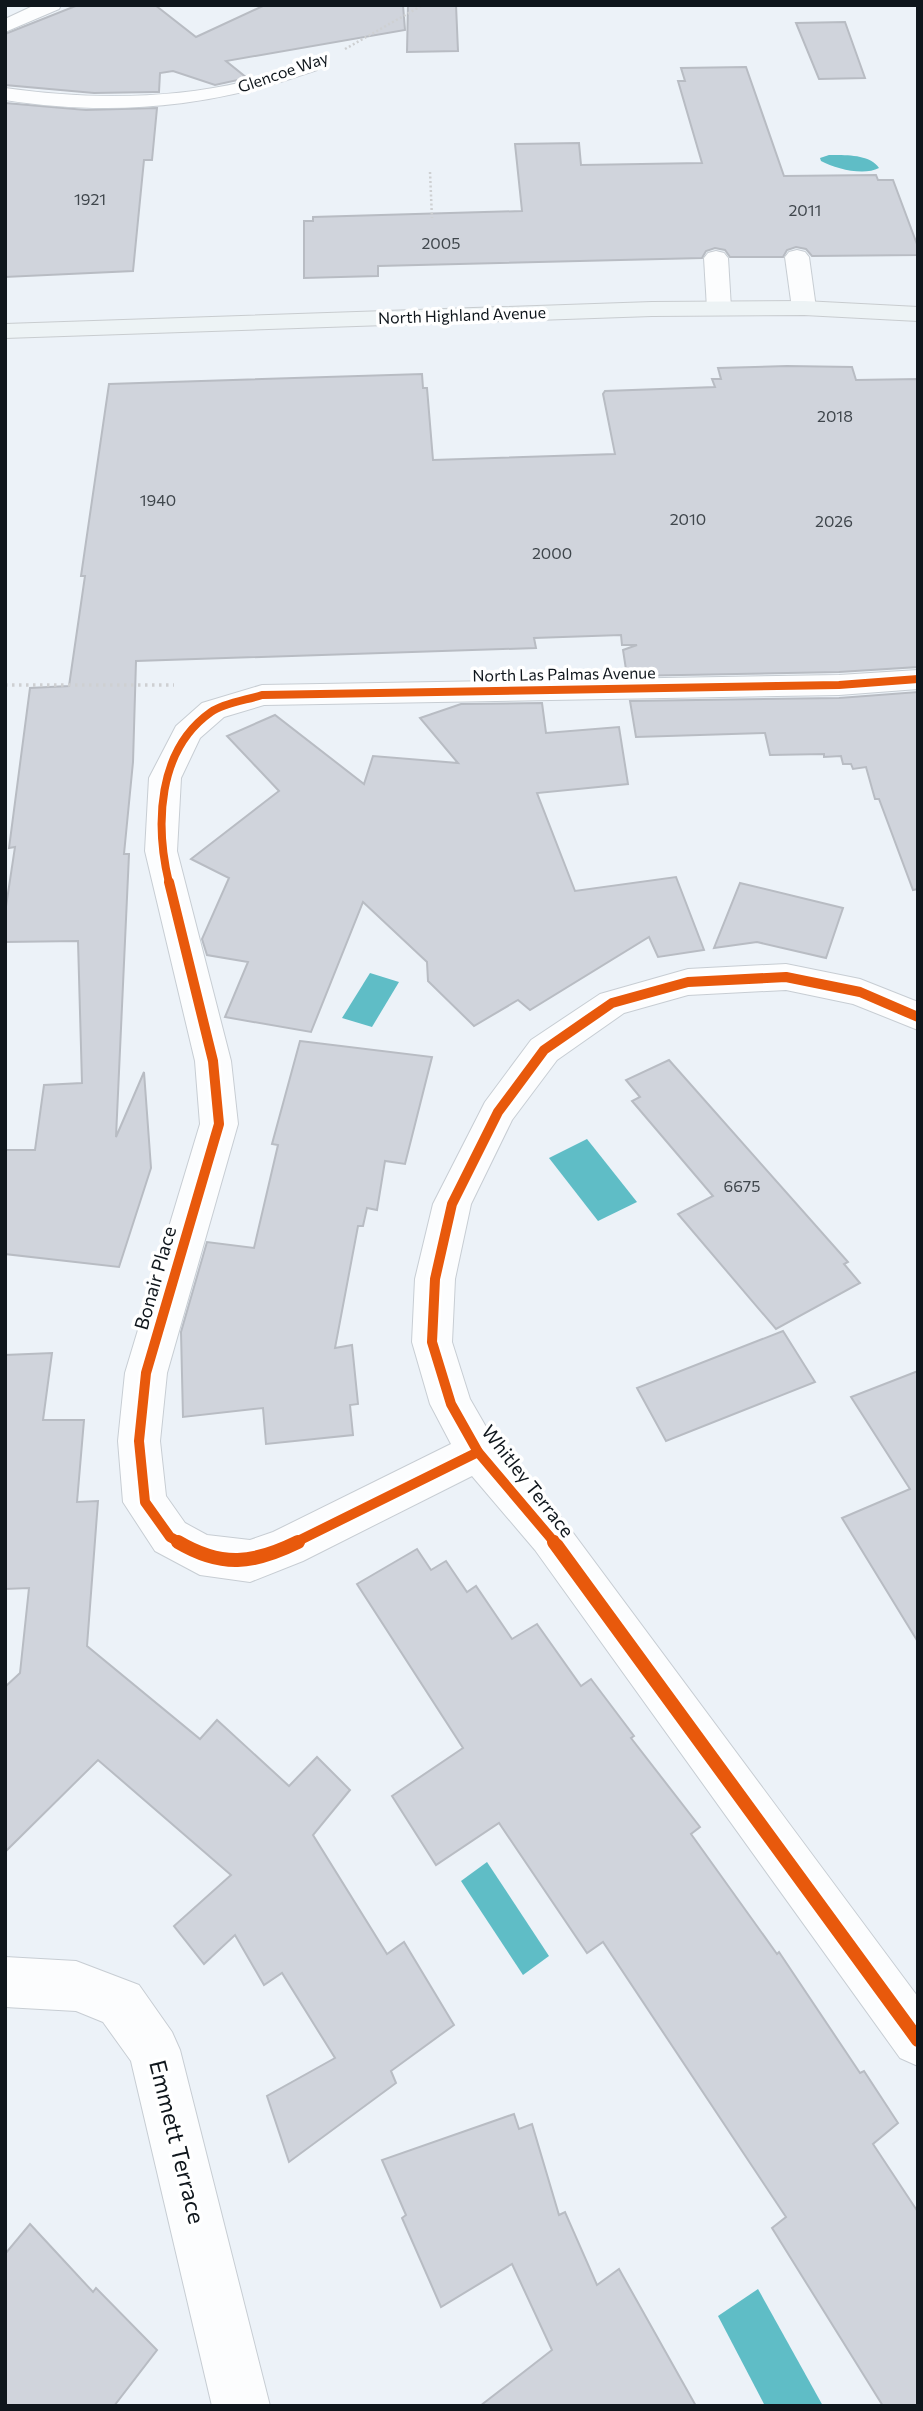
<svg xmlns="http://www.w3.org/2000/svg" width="923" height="2411" font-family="Commissioner,sans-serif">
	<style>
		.water { fill: #5fbdc6 }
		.building { fill: #d0d4dc; stroke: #b8bcc3; stroke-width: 2 }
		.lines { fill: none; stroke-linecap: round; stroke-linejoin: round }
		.minor-casing { stroke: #c7cdd3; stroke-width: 2 }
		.major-casing { stroke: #c8cccf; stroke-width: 2 }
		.path-far1 { stroke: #ced0d2; stroke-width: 2.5; stroke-dasharray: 2 2.5; stroke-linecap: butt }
		.path { stroke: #ced0d2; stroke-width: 3.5; stroke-dasharray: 2.5 4.5; stroke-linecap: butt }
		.minor { fill: #fcfdfe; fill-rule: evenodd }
		.major { fill: #edf3f5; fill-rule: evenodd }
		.cycleway-far2-casing { stroke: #fff; stroke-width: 11 }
		.cycleway-far1-casing { stroke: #fff; stroke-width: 15 }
		.cycleway-casing { stroke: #fff; stroke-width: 18 }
		.cycleway-far2 { stroke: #e8590c; stroke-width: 8 }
		.cycleway-far1 { stroke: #e8590c; stroke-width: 10 }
		.cycleway { stroke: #e8590c; stroke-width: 14 }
		.labels { text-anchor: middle; stroke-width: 7; stroke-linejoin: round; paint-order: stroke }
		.far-street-label { font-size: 16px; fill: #0f161c; stroke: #fff }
		.number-label { font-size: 16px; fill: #3f464c }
		.street-label { font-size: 19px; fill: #0f161c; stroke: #fff }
		.near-street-label { font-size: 23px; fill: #0f161c; stroke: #fff }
	</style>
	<rect width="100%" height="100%" fill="#ecf2f8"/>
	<g class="water">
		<path d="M829 155C845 155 870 154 879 168 864 176 836 169 821 161L820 158Z"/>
		<polygon points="370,973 399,982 372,1027 342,1018"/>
		<polygon points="587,1139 637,1202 598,1221 549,1158"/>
		<polygon points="487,1862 549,1956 523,1975 461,1881"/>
		<polygon points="758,2289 823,2406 765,2406 718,2316"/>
	</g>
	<g class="building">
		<polygon points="78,5 155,5 196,37 265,5 403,5 405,30 226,61 247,78 215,85 173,71 160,73 159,92 154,92 94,93 5,85 5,34"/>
		<polygon points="408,5 456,5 458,51 407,52"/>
		<polygon points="845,22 865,78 819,79 796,23"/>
		<polygon points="746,67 784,176 876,175 878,180 893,180 918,247 918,255 812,256 806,249 796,247 787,250 783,257 730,257 725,250 715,248 706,251 702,258 378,266 378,276 304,278 304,221 313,221 313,217 522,211 515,144 579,143 581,165 702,163 678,81 685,81 681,68"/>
		<polygon points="5,103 86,110 157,108 152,160 144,160 133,271 5,277"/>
		<polygon points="787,366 852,367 856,380 918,379 918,667 839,672 627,676 623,650 637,645 622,645 621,635 534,638 536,648 136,661 133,762 124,854 129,854 116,1137 144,1072 151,1168 119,1267 5,1254 5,1150 35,1150 44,1085 82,1083 78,941 5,942 5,913 15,847 9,848 30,688 69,686 85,576 81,576 109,384 422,374 423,388 427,388 433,460 615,454 603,394 605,391 715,387 712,379 721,379 718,368"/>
		<polygon points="918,692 918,889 913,890 879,799 875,799 866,767 853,769 851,764 843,764 841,756 824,757 824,754 770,755 765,733 636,737 630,701 839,698"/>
		<polygon points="542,703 546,733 619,727 628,784 537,793 575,891 676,877 704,950 658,957 649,937 530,1010 518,1000 474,1026 428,981 427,962 363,902 311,1032 225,1017 248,962 207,955 202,939 229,878 191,859 279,791 227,736 275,715 364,784 373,756 458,763 420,718 461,704"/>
		<polygon points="740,883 843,908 826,958 757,942 714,948"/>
		<polygon points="300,1041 432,1057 405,1164 385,1161 377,1210 367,1208 363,1226 358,1226 335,1348 352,1345 358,1404 350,1405 353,1435 266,1444 263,1408 183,1417 181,1332 207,1242 254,1248 278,1145 272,1144"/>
		<polygon points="669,1060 848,1262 844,1264 860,1283 776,1329 678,1214 713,1196 632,1101 640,1097 626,1080"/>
		<polygon points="783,1331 815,1382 666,1441 637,1388"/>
		<polygon points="52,1353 43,1420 84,1420 77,1502 98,1501 87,1646 200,1739 217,1720 289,1786 317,1757 350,1790 313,1835 387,1954 404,1942 454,2025 391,2071 396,2083 289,2162 267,2096 335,2058 282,1973 264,1985 235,1935 204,1964 174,1926 231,1875 98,1760 5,1852 5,1687 20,1673 29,1588 5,1589 5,1355"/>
		<polygon points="918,1371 918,1642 842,1518 910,1489 851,1397"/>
		<polygon points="417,1549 431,1570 446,1561 467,1592 476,1586 512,1639 537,1624 581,1686 591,1679 634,1736 631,1738 700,1827 691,1834 777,1954 779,1952 860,2073 864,2071 898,2123 873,2144 918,2212 918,2406 883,2406 772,2228 786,2217 603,1942 587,1953 499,1823 436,1865 392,1796 463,1748 357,1584"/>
		<polygon points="514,2114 519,2129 532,2124 559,2215 565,2212 597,2285 619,2269 696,2406 480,2406 552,2350 512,2264 441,2307 402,2218 406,2215 382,2160"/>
		<polygon points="30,2224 93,2292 96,2288 157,2350 114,2406 5,2406 5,2254"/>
	</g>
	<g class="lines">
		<g class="minor-casing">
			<g id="minor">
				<polygon points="35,5 61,5 59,9 5,32 5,19"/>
				<path d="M310 60 317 62 320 66 317 70C213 107 115 117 5 100V88C82 99 167 100 243 82 266 76 287 66 310 60Z"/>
				<polygon points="797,250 805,252 809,257 816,308 813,313 804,315 795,313 792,308 785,257 789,252"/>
				<polygon points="716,251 724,253 728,258 731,308 728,313 719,315 710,313 707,308 704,258 708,253"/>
				<polygon points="918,670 918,689 839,695 264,705 224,717 200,738 181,778 177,851 231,1061 238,1124 167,1373 160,1441 166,1496 185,1523 207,1535 250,1540 273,1532 451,1444 430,1404 412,1342 415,1279 433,1204 485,1102 531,1040 600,994 688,969 786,964 860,979 918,1002 918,1030 853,1004 786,990 688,995 624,1013 557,1060 512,1120 471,1204 455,1279 452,1342 470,1399 493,1439 565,1522 918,1997 918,2066 900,2058 535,1550 472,1476 303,1561 250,1582 200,1575 155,1551 123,1502 118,1441 125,1373 200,1124 195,1061 145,851 149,778 176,726 202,703 262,685 839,675"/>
				<polygon points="5,1957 76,1961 139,1985 172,2032 180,2050 270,2406 212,2406 131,2061 103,2022 76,2011 5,2007"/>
			</g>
		</g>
		<g class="major-casing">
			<polygon id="major" points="804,301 918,307 918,321 804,315 652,316 5,338 5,324 652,302"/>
		</g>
		<g class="path-far1">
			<polyline points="345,49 423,5"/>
			<polyline points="430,172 432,218"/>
		</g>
		<polyline class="path" points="5,685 174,685"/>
		<use href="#minor" class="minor"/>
		<use href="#major" class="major"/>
		<g class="cycleway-far2-casing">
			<path id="cycleway-far2" d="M169 883C155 825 157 750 211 712 224 703 247 700 262 695L839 685 918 679"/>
		</g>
		<g class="cycleway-far1-casing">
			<g id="cycleway-far1">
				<polyline points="169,882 213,1061 219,1124 146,1373 139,1441 145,1502 170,1537 181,1543"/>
				<polyline points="294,1543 478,1452"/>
				<polyline points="555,1543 478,1452 451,1404 432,1342 435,1279 452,1204 498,1112 544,1050 612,1003 688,982 786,977 860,992 918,1017"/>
			</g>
		</g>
		<g class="cycleway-casing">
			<g id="cycleway">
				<path d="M178 1542C222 1568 253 1564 298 1542"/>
				<polyline points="554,1542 918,2040"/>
			</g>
		</g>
		<use href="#cycleway-far2" class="cycleway-far2"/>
		<use href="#cycleway-far1" class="cycleway-far1"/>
		<use href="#cycleway" class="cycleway"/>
	</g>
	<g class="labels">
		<g class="far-street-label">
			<text transform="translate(283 72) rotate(-19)" y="6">Glencoe Way</text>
			<text transform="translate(462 315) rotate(-2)" y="6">North Highland Avenue</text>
			<text transform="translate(564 674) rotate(-1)" y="6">North Las Palmas Avenue</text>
		</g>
		<g class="number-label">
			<text x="90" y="205">1921</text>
			<text x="805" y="216">2011</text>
			<text x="441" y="249">2005</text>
			<text x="835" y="422">2018</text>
			<text x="158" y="506">1940</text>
			<text x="688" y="525">2010</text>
			<text x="834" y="527">2026</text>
			<text x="552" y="559">2000</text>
			<text x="742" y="1192">6675</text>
		</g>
		<g class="street-label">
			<text transform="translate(155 1278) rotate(-74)" y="7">Bonair Place</text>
			<text transform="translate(528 1481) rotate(52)" y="7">Whitley Terrace</text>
		</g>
		<g class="near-street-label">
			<text transform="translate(177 2142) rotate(76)" y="8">Emmett Terrace</text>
		</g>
	</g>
	<rect width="923" height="2411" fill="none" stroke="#0f161c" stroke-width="14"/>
</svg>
